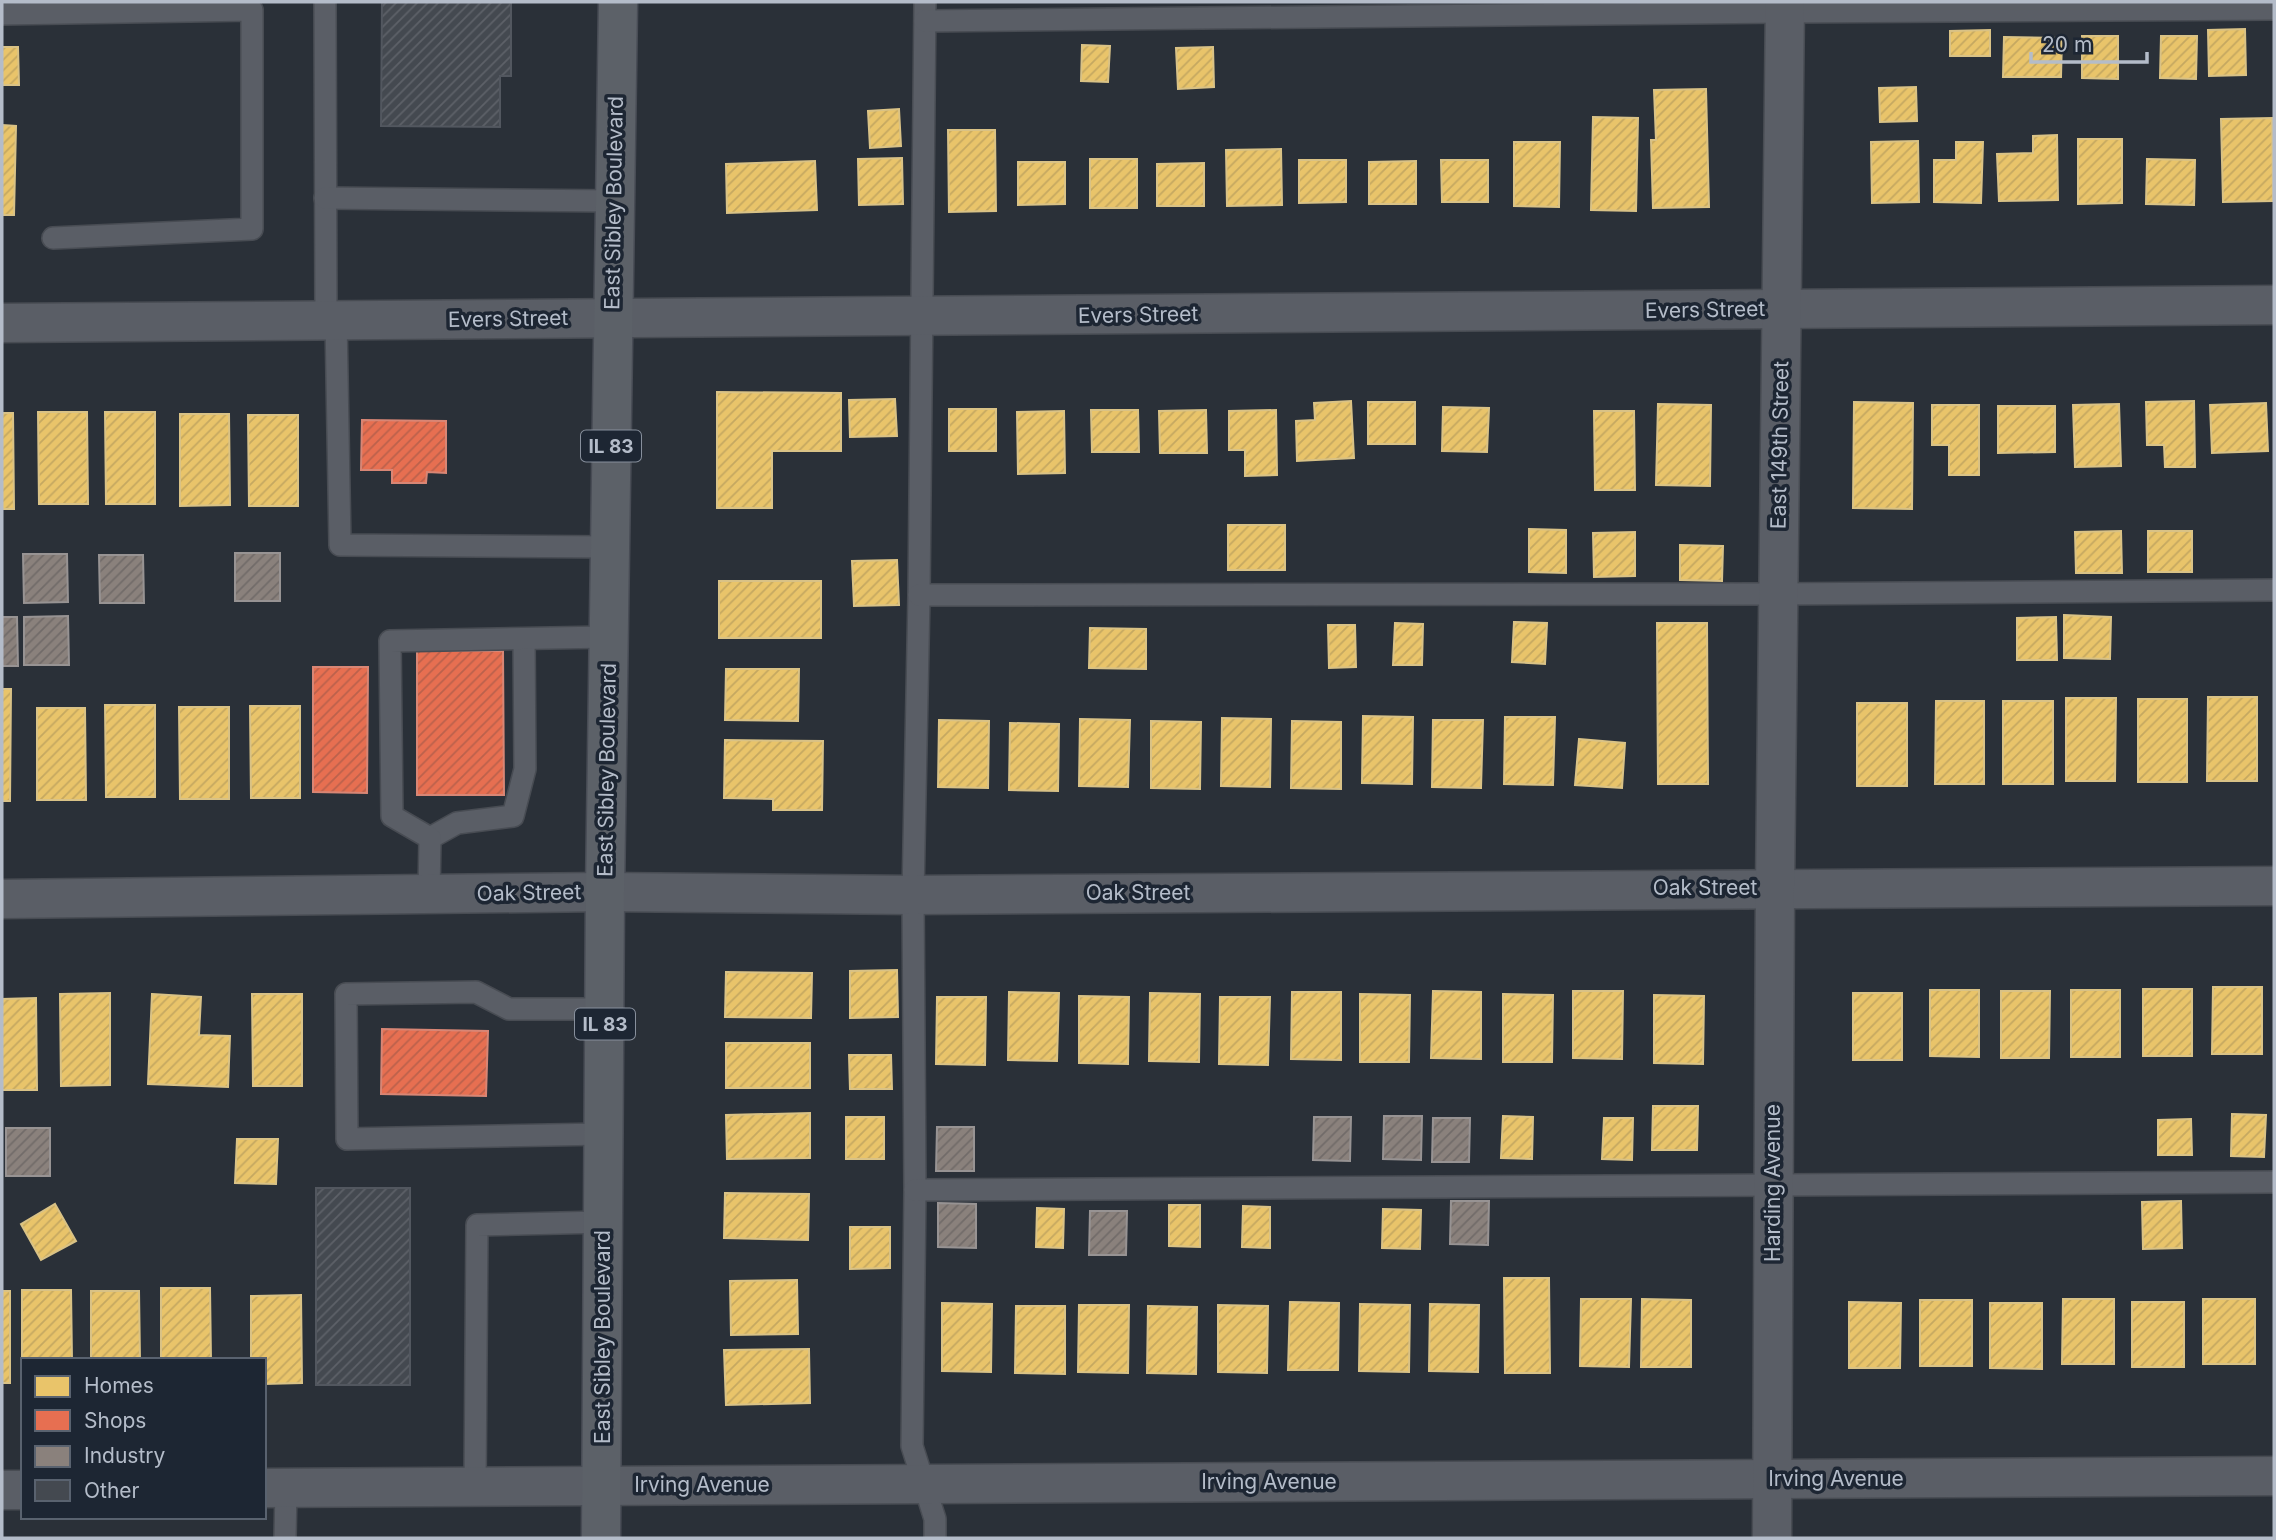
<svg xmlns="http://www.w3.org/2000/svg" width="2276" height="1540" font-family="Inter,sans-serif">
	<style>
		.homes { fill: url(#homes-hatch); stroke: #d9c286; stroke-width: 2 }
		.shops { fill: url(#shops-hatch); stroke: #d88675; stroke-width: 2 }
		.industry { fill: url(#industry-hatch); stroke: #979393; stroke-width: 2 }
		.building { fill: url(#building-hatch); stroke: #52575f; stroke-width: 2 }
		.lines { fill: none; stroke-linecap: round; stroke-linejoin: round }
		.service-casing { stroke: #484c53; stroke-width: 24 }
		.minor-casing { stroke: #484c53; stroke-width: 41 }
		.primary-casing { stroke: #484c55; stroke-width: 41 }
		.service { stroke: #5a5e66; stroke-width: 21 }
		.minor { stroke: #5a5e66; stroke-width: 38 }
		.primary { stroke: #5c6168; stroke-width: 38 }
		.labels { text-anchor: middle; stroke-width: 7; stroke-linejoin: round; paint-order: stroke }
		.shield { fill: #1d2633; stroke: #878f9c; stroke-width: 2 }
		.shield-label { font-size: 19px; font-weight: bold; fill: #b4bcc9 }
		.street-label { font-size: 21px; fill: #b4bcc9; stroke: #1d2633 }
	</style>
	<defs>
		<pattern id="homes-hatch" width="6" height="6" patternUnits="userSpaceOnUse" patternTransform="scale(1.75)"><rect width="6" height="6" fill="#e9c46a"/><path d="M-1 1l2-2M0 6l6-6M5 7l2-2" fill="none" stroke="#c5a861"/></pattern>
		<pattern id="shops-hatch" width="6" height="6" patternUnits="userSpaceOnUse" patternTransform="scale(1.75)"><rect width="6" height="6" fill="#e76f51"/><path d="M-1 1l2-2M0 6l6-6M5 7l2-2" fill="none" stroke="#bb614c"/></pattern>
		<pattern id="industry-hatch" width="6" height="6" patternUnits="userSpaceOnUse" patternTransform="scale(1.75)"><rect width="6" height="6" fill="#8a817c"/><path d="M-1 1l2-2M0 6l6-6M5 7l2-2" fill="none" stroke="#716b69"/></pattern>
		<pattern id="building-hatch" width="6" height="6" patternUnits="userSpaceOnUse" patternTransform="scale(1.75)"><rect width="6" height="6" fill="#444950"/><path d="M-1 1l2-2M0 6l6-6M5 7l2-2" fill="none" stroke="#5d6168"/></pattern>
	</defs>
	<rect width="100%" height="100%" fill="#2a3038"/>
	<g class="homes">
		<polygon points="2245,29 2246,75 2209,76 2208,30"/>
		<polygon points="1990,30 1990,56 1950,56 1950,31"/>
		<polygon points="2082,36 2118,36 2118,79 2082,78"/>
		<polygon points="2161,36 2197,36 2196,79 2160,78"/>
		<polygon points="2004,37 2062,38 2061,77 2003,77"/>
		<polygon points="1082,45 1110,46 1108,82 1081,81"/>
		<polygon points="2,47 18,47 19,85 2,85"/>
		<polygon points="1213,47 1214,87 1178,89 1176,48"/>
		<polygon points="1916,87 1917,121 1880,122 1879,88"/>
		<polygon points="1706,89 1709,207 1653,208 1651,140 1656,140 1654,90"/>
		<polygon points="899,109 901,146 870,148 868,111"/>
		<polygon points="1593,117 1638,118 1636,211 1591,210"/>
		<polygon points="2272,118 2273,201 2223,202 2221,119"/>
		<polygon points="2,125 16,126 14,215 2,215"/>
		<polygon points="948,130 995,130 996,211 949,212"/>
		<polygon points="2057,135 2058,200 1999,201 1997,154 2033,153 2033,136"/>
		<polygon points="2078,139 2122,139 2122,203 2078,204"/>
		<polygon points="1918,141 1919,202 1872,203 1871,142"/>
		<polygon points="1514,142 1560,142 1559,207 1514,206"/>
		<polygon points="1956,142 1983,142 1981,203 1934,202 1934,160 1956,160"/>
		<polygon points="1281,149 1282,205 1227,206 1226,150"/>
		<polygon points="902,158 903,204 859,205 858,159"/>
		<rect x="1090" y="159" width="47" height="49"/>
		<polygon points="2147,159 2195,160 2194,205 2146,204"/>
		<polygon points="1299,160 1346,160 1346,202 1299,203"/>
		<polygon points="1441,160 1488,160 1488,202 1442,202"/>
		<polygon points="815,161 817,210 727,213 726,164"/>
		<polygon points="1416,161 1416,204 1369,204 1369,162"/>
		<polygon points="1018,162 1065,162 1065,204 1018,205"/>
		<polygon points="1204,163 1204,206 1157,206 1157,164"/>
		<polygon points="717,392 841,393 841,451 772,451 772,508 717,508"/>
		<polygon points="895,399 897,436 850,437 849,400"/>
		<polygon points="1351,401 1354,458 1297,461 1296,421 1315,420 1314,403"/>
		<polygon points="2194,401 2195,467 2165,467 2164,445 2147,445 2146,402"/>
		<rect x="1368" y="402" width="47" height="42"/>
		<polygon points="1854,402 1913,403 1912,509 1853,508"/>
		<polygon points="2266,403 2268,451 2212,453 2210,405"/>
		<polygon points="1658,404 1711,405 1710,486 1656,485"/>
		<polygon points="2119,404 2121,466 2075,467 2073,405"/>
		<polygon points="1932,405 1979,405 1979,475 1949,475 1949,445 1932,445"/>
		<polygon points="1998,406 2055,406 2055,452 1998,453"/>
		<polygon points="1443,407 1489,408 1487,452 1442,451"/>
		<rect x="949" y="409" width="47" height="42"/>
		<polygon points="1091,410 1138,410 1139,452 1092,452"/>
		<polygon points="1206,410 1207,453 1160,453 1159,411"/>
		<polygon points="1276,410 1277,475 1245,476 1245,450 1229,450 1229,411"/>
		<polygon points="1064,411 1065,473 1018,474 1017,412"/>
		<polygon points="1594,411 1634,411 1635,490 1595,490"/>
		<polygon points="38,412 87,412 88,504 39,504"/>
		<polygon points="105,412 155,412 155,504 106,504"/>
		<polygon points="2,413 13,413 14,509 2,509"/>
		<polygon points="180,414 229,414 230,505 180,506"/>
		<polygon points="248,415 298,415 298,506 249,506"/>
		<rect x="1228" y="525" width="57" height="45"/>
		<polygon points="1529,529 1566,530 1566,573 1529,572"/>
		<polygon points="2121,531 2122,573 2076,573 2075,532"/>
		<rect x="2148" y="531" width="44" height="41"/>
		<polygon points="1635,532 1635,576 1594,577 1593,533"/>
		<polygon points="1680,545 1723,546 1722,581 1680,580"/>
		<polygon points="897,560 899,605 854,606 852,561"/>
		<rect x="719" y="581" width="102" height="57"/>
		<polygon points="2064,615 2111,617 2110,659 2064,658"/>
		<polygon points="2056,617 2057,660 2017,660 2017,618"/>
		<polygon points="1514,622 1547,623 1545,664 1512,662"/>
		<polygon points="1395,623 1423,624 1422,665 1393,665"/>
		<polygon points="1657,623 1707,623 1708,784 1658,784"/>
		<polygon points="1328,625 1355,625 1356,667 1329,668"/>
		<polygon points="1090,628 1146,629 1146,669 1089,668"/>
		<polygon points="726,669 799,669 798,721 725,720"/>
		<polygon points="2,689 11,689 10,801 2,801"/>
		<polygon points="2208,697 2257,697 2257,781 2207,781"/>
		<polygon points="2066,698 2116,698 2115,781 2066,781"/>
		<rect x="2138" y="699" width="49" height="83"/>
		<polygon points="1936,701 1984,701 1984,784 1935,784"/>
		<rect x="2003" y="701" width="50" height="83"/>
		<rect x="1857" y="703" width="50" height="83"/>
		<polygon points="105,705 155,705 155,797 106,797"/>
		<polygon points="250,706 300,706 300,798 251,798"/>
		<polygon points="179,707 229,707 229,799 180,799"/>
		<polygon points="37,708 85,708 86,800 37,800"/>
		<polygon points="1363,716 1413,717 1412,784 1362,783"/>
		<polygon points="1505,717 1555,717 1553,785 1504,784"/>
		<polygon points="1222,718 1271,719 1270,787 1221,786"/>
		<polygon points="1080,719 1130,720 1128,787 1079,786"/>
		<polygon points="939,720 989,721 988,788 938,787"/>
		<polygon points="1433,720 1483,720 1481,788 1432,787"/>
		<polygon points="1151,721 1201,722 1200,789 1151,788"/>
		<polygon points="1292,721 1341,722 1341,789 1291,788"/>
		<polygon points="1010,723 1059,724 1058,791 1009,790"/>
		<polygon points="1579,739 1625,743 1622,788 1575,785"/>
		<polygon points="725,740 823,741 822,810 773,810 773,799 724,798"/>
		<polygon points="897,970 898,1017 850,1018 850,971"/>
		<polygon points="726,972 812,973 811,1018 725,1017"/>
		<polygon points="2213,987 2262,987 2262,1054 2212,1054"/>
		<rect x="2143" y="989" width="49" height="67"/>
		<polygon points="1930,990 1979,990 1979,1057 1930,1056"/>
		<rect x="2071" y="990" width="49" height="67"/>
		<polygon points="1433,991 1481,992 1481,1059 1431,1058"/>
		<polygon points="1573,991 1623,991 1622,1059 1573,1058"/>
		<polygon points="2001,991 2050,991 2049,1058 2001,1058"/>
		<polygon points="1009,992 1059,993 1057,1061 1008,1060"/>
		<polygon points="1292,992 1341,992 1341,1060 1291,1059"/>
		<polygon points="110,993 110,1085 61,1086 60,994"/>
		<polygon points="1150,993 1200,994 1199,1062 1149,1061"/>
		<rect x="1853" y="993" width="49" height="67"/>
		<polygon points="152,994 201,997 199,1035 230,1036 228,1087 148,1084"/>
		<polygon points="252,994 302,994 302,1086 253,1086"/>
		<polygon points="1360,994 1410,995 1409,1062 1360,1062"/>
		<polygon points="1503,994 1553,995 1552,1062 1503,1062"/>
		<polygon points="1654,995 1704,996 1703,1064 1654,1063"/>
		<polygon points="1079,996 1129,997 1128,1064 1079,1063"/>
		<polygon points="937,997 986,997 985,1065 936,1064"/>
		<polygon points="1220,997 1270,997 1268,1065 1219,1064"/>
		<polygon points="36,998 37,1090 2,1090 2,999"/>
		<rect x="726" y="1043" width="84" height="45"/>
		<polygon points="849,1055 891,1055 892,1089 850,1089"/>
		<polygon points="1653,1106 1698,1106 1697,1150 1652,1150"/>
		<polygon points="810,1113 810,1158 727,1159 726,1115"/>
		<polygon points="2232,1114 2266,1115 2264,1157 2231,1156"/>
		<polygon points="1503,1116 1533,1117 1532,1159 1501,1158"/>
		<rect x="846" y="1117" width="38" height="42"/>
		<polygon points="1604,1118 1633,1118 1632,1160 1602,1159"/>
		<polygon points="2191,1119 2192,1155 2158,1155 2158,1120"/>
		<polygon points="237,1139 278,1139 276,1184 235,1183"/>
		<polygon points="725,1193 809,1194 808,1240 724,1238"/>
		<polygon points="2181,1201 2182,1248 2143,1249 2142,1202"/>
		<polygon points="55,1204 76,1241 41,1260 21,1224"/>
		<polygon points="1169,1205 1200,1205 1200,1247 1169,1246"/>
		<polygon points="1243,1206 1270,1207 1270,1248 1242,1247"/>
		<polygon points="1037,1208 1064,1209 1063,1248 1036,1247"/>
		<polygon points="1383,1209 1421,1210 1420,1249 1382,1248"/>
		<polygon points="850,1227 890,1227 890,1268 850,1269"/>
		<polygon points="1504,1278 1549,1278 1550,1373 1505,1373"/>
		<polygon points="797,1280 798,1334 731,1335 730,1281"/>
		<polygon points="161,1288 210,1288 211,1360 161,1360"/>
		<polygon points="22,1290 71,1290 72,1360 23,1360 22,1383"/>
		<rect x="2" y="1291" width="8" height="92"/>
		<polygon points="91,1291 139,1291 140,1360 91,1360"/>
		<polygon points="301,1295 302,1383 264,1384 264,1360 251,1360 251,1296"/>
		<polygon points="1581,1299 1631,1299 1629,1367 1580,1366"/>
		<polygon points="1642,1299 1691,1300 1691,1367 1641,1367"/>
		<polygon points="2063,1299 2114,1299 2114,1364 2062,1364"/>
		<rect x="2203" y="1299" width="52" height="65"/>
		<rect x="1920" y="1300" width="52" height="66"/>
		<polygon points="1290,1302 1339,1303 1338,1370 1288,1370"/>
		<polygon points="1849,1302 1901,1303 1900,1368 1849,1368"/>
		<rect x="2132" y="1302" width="52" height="65"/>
		<polygon points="942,1303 992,1304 991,1372 942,1371"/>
		<polygon points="1990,1303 2042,1303 2042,1369 1990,1368"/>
		<polygon points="1360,1304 1410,1305 1409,1372 1359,1371"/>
		<polygon points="1430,1304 1479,1305 1478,1372 1429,1371"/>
		<polygon points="1079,1305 1129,1305 1128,1373 1078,1372"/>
		<polygon points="1218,1305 1268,1306 1267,1373 1218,1372"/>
		<polygon points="1016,1306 1065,1306 1065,1374 1015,1373"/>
		<polygon points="1148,1306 1197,1307 1196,1374 1147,1373"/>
		<polygon points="809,1349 810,1403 726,1405 724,1350"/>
	</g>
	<g class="shops">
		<polygon points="362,420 446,421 446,473 427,472 426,483 392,483 392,470 361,470"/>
		<polygon points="417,651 503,651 504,795 417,795"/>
		<polygon points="313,667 368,667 367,793 313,792"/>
		<polygon points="382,1029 488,1031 486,1096 381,1094"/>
	</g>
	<g class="industry">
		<rect x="235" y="553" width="45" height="48"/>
		<polygon points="23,554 67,554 68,602 24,603"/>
		<polygon points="99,555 143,555 144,603 100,603"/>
		<polygon points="68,616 69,665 24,665 24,617"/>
		<polygon points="2,617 17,617 18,666 2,666"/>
		<polygon points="1384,1116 1422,1116 1421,1160 1383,1159"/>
		<polygon points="1314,1117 1351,1117 1350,1161 1313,1160"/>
		<polygon points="1433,1118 1470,1118 1469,1162 1432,1162"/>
		<polygon points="937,1127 974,1127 974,1171 936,1171"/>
		<rect x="6" y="1128" width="44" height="48"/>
		<polygon points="1451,1201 1489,1201 1488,1245 1450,1244"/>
		<polygon points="938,1203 976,1204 976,1248 938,1247"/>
		<polygon points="1090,1211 1127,1211 1126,1255 1089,1255"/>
	</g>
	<g class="building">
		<polygon points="382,2 511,2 511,76 500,76 500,127 381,126"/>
		<rect x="316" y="1188" width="94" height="197"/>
	</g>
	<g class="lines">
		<g class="service-casing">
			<g id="service">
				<polyline points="325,2 326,320"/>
				<polyline points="925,2 919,595 913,895 915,1190 912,1446 935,1519 935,1538"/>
				<polyline points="2,14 252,10 252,229 53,238"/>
				<polyline points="925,21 1785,12 2274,9"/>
				<polyline points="325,198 614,201"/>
				<polyline points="336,320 340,545 610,547"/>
				<polyline points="919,595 1778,594 2274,590"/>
				<polyline points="430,838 457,823 513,816 525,769 524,639"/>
				<polyline points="429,894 430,838 392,816 390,641 608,637"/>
				<polyline points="604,1134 347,1139 346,994 476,992 509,1009 605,1009"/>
				<polyline points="915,1190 2274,1182"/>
				<polyline points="475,1487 477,1225 603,1222"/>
				<polyline points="285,1538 286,1488"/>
			</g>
		</g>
		<g class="minor-casing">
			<g id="minor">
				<polyline points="2,323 2274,305"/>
				<polyline points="2,899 605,892 913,895 2274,886"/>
				<polyline points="264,1488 2274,1476"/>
				<polyline points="2,1490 23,1490"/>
				<polyline points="1772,1538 1775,888 1785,2"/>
			</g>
		</g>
		<g class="primary-casing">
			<polyline id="primary" points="601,1538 605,892 618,2"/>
		</g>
		<use href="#service" class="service"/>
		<use href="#minor" class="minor"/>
		<use href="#primary" class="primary"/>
	</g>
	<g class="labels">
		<g class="shield">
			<rect x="581" y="430.5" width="60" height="31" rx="5"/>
			<rect x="575" y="1008.5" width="60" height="31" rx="5"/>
		</g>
		<g class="shield-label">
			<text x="611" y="453">IL 83</text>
			<text x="605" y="1031">IL 83</text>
		</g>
		<g class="street-label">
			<text transform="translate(614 203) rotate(-89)" y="7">East Sibley Boulevard</text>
			<text transform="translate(1705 310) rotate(-1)" y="7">Evers Street</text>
			<text transform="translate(1138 315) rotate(-1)" y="7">Evers Street</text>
			<text transform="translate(508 319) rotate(-1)" y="7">Evers Street</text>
			<text transform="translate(1780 445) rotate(-89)" y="7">East 149th Street</text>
			<text transform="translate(607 770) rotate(-89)" y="7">East Sibley Boulevard</text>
			<text x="1705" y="895">Oak Street</text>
			<text transform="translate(529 893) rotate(-1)" y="7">Oak Street</text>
			<text x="1138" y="900">Oak Street</text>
			<text transform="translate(1773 1183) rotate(-90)" y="7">Harding Avenue</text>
			<text transform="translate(603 1337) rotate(-90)" y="7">East Sibley Boulevard</text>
			<text x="1836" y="1486">Irving Avenue</text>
			<text x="1269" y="1489">Irving Avenue</text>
			<text x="702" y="1492">Irving Avenue</text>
		</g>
	</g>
	<rect width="2276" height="1540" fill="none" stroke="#b4bcc9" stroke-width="7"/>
	<rect x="21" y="1358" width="245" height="161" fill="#1d2633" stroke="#59626f" stroke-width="2"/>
	<rect x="35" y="1376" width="35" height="21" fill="#e9c46a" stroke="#59626f" stroke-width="2"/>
	<text x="84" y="1393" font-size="21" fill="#b4bcc9">Homes</text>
	<rect x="35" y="1410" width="35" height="21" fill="#e76f51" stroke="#59626f" stroke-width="2"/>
	<text x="84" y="1428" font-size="21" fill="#b4bcc9">Shops</text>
	<rect x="35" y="1446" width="35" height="21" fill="#8a817c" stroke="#59626f" stroke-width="2"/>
	<text x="84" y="1463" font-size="21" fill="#b4bcc9">Industry</text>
	<rect x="35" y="1480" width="35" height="21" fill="#444950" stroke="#59626f" stroke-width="2"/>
	<text x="84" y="1498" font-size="21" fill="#b4bcc9">Other</text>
	<path d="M2031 52v10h116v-10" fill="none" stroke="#b4bcc9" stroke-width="3.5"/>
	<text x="2042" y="52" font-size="21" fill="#b4bcc9" stroke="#1d2633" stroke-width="5" paint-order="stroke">20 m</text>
</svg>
